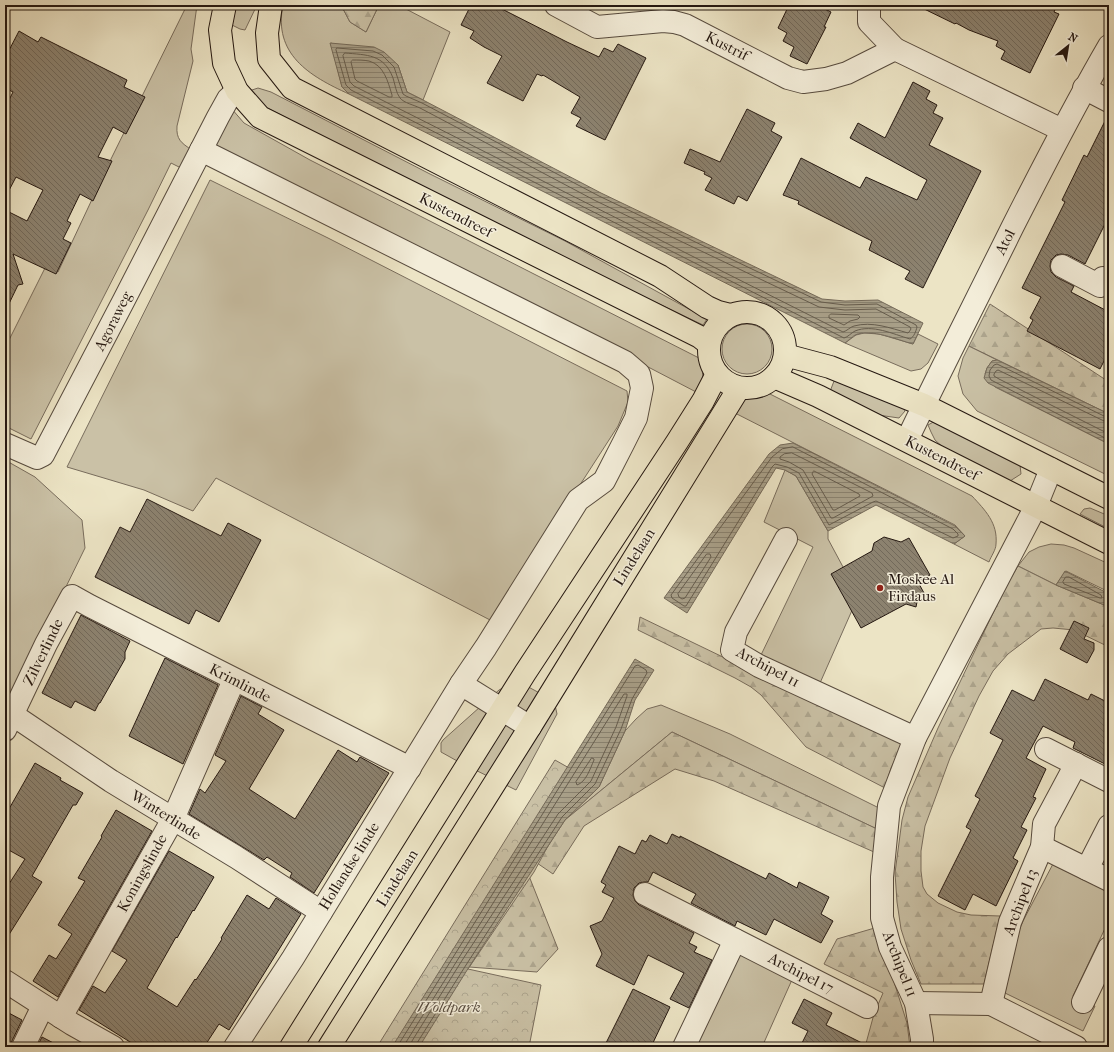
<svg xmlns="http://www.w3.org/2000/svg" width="1114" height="1052" font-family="'IM FELL French Canon',serif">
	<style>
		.green { fill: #cac1a6; stroke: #786c5c }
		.forest { fill: url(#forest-firs); stroke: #786c5c }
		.park { fill: url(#park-crowns); stroke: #786c5c }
		.water { fill: url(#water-rules); stroke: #746958 }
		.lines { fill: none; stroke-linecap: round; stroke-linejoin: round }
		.shore { stroke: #665c4c; stroke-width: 1 }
		.building { fill: url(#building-back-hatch); stroke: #251811 }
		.minor-casing { stroke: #574b3e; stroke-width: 24 }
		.major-casing { stroke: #251811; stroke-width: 24 }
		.minor { stroke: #f3edd9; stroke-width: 22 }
		.major { stroke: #ece4c5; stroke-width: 22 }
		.poi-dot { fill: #8f2418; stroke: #f3edd9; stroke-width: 1.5 }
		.labels { text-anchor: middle; stroke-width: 3; stroke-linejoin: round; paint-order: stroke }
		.street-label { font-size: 15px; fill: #251811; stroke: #f3edd9 }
		.poi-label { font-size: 15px; fill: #251811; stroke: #f3edd9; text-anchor: start }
		.park-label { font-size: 15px; font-style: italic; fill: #574b3e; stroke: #f3edd9 }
	</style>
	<defs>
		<pattern id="forest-firs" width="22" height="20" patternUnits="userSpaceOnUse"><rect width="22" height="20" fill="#cac1a6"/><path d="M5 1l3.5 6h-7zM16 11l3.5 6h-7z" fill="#ada58e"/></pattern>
		<pattern id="park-crowns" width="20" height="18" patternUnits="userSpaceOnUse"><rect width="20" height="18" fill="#cac1a6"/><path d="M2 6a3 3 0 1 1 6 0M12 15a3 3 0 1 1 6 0" fill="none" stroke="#ada58e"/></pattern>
		<pattern id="water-rules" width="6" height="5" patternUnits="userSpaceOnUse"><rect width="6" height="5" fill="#a89f88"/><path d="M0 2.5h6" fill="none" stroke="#89816e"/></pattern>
		<pattern id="building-back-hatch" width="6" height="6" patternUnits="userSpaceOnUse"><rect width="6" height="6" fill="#8c826f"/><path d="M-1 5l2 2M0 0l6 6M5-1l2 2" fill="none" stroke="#72695a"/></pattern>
	</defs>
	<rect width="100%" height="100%" fill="#ece4c5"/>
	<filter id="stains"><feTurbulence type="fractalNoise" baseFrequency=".005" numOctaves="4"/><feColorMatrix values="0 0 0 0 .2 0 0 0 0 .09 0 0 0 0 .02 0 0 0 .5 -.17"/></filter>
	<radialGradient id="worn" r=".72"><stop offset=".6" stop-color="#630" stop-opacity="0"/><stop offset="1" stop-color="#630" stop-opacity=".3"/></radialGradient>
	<g class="green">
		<path d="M187 5H197L191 49 193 61 177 126C176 139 181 143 192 150L181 168 171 163 148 210 31 439 5 426V348L46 266 58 272 110 161Z"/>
		<polygon points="232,5 257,5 245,30 240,29 230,24"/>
		<path d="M283 5H341L350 22 366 32 379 5H402L406 9 450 32 423 100 407 92 398 65 331 43 342 87 349 94C309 76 273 54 283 5Z"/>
		<polygon points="258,88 271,92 428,173 565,241 707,319 703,325 490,223 246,97 249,91"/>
		<path d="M231 108 244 123 310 160 699 358C704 376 704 376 698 393L514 297 222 152 215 143Z"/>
		<polygon points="210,180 328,238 627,391 628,402 618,426 492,621 216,478 193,511 144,490 67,467"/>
		<circle cx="747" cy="349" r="25"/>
		<polygon points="864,333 879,334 913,344 918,334 938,344 928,363 921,369 911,371 845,343 856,335"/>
		<polygon points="969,346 997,360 992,361 987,368 985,374 995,387 1109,444 1109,476 977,411 963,394 958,376 963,358"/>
		<polygon points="836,376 900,401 905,411 899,418 871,414 829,394"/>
		<path d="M768 393 972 496C985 510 998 523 996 544 996 550 991 556 989 562L954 544 965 536 955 525 731 411 746 398Z"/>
		<polygon points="937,420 1020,465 1021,474 1010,481 945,449 935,440 931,432 928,425"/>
		<polygon points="5,460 35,477 82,520 85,548 34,652 5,707"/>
		<polygon points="785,470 796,476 828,531 828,539 857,593 857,599 820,683 761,655 813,547 764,522"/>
		<polygon points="1090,508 1109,516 1109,529 1080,514 1084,509"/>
		<polygon points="1051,544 1064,545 1074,548 1109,564 1109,592 1066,571 1056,585 1018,566 1029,552 1039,547"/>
		<polygon points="512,683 523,684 545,696 555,705 557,714 516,790 459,762 441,752 441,743 443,740 499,690"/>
		<polygon points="661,705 730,734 879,808 877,829 672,732 565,820 599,787 625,731 636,719 647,709"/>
		<polygon points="1054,862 1109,889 1109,920 1073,996 1095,1006 1083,1031 1005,993 1014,943 1023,921"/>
		<polygon points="743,948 795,973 762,1047 696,1047"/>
	</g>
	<g class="forest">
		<polygon points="341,5 379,5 366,32 350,22"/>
		<polygon points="990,304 1109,382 1109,414 969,346"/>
		<polygon points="1018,566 1056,585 1109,607 1109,647 1074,630 1053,628 1041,629 1008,654 993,671 979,696 950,758 925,826 921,851 921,871 923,887 927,894 938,903 957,912 971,915 1000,916 984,984 921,984 911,960 901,929 897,902 895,873 902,820 908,797 938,728 1006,586"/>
		<polygon points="640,617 903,744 891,768 885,788 806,747 761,695 751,687 735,678 638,630"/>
		<polygon points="672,732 877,829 874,852 714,781 675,769 584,826 553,874 537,863 565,820"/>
		<polygon points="529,876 558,949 537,972 469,967"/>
		<polygon points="878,927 895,985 907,1023 910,1047 865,1047 874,1014 883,993 824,964 837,939"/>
	</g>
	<polygon class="park" points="555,760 585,777 534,872 468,969 541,985 529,1047 377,1047"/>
	<g class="water">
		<path d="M330 43 374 47 384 52 398 65 407 92 423 100 601 193 822 299 845 301 878 300 923 323 913 344C898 340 871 328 855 335 852 337 849 340 845 343L349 94 342 87Z"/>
		<polygon points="997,360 1109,414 1109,444 988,383 984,378 987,368 992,361"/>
		<polygon points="793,443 955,526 965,536 954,544 876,505 828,531 796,476 785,470 776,468 687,613 664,598 769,454 780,445"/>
		<polygon points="1065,571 1109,594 1109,607 1056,585"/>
		<polygon points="635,659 654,670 635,700 625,731 599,787 565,820 469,967 419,1047 392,1047"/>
	</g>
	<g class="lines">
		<g class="shore">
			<path d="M337 48 373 51 382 55 394 67 403 94 406 96 422 103 599 196 821 302 845 305 877 304 916 325 917 327C916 331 914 337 910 339 893 334 872 324 855 331 851 333 848 337 844 338L351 90 346 85 336 50Z"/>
			<path d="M345 53C367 55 384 54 393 78 395 84 396 93 400 98 404 103 414 105 420 108L596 201 819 307 845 310 876 309 910 327 911 329 909 332 908 333C890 328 872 321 854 326 850 327 847 331 843 332L354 86 350 82 343 56Z"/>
			<path d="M353 60C358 60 364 60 369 61 384 65 388 82 392 95V97H389L357 81 355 79 351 62Z"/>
			<polygon points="831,314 858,315 860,317 858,319 850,321 844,325 829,318 829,316"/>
			<polyline points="1109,417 1106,417 997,364 994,365 990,370 989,376 991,380 1109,440"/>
			<polyline points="1109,422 1104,421 998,370 996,371 994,374 994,376 999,379 1109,434"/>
			<polygon points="793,447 953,529 958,534 958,536 953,538 876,501 873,502 829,525 799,473 787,467 775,464 772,467 686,606 684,606 672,598 671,595 772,457 782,449"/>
			<polygon points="792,453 872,493 873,496 833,518 831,518 803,470 789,462 780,459 780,457 784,454"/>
			<polygon points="814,471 859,494 860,496 835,510 833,510 812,474 813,472"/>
			<polygon points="707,554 710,554 711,557 685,598 682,599 679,597 678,594"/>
			<polygon points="1066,577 1069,577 1101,595 1102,598 1100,598 1064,584 1063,582"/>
			<path d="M592 758 594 759V760C590 769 586 782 577 785L576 782Z"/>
			<polyline points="397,1047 635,666 638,665 646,670 647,673 632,699 621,729 595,784 562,817 466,965 417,1043 416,1047"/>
			<polyline points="403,1047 624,694 627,694 627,696 616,727 591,781 558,814 461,962 412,1041 411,1047"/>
		</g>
	</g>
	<g class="building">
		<polygon points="471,5 494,5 567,42 599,57 604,48 613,52 618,44 646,58 605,140 576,126 581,118 571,113 580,97 543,75 542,76 537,74 523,101 487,83 502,56 484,47 470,38 474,31 461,25"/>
		<polygon points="789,5 817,5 831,12 824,27 826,27 807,64 790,56 794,47 783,41 787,33 778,28"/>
		<polygon points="916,5 1057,5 1054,12 1059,14 1030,73 1001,59 1005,51 996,46 998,41 969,30 956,23 955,24"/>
		<polygon points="19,31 38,42 41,37 127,80 124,87 145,97 126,134 113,127 98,157 112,161 93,201 80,194 67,221 71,223 63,239 71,243 56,274 13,254 23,284 18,285 5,312 5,210 27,221 43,190 16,177 5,198 5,108 13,92 5,88 5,58"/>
		<polygon points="913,82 930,91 926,99 937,105 933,113 943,118 929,145 981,171 923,288 905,279 910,271 869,250 872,241 798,204 799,201 783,195 801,158 860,188 866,177 917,200 927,180 850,138 858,123 885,138"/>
		<polygon points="747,109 775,123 771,131 782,137 747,201 738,196 734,204 705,190 712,178 704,174 705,172 684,163 690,149 720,162"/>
		<polygon points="1109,113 1109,227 1105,224 1085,264 1068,255 1061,254 1056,255 1051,260 1050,266 1051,272 1056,277 1074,286 1071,292 1109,312 1109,351 1100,369 1027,331 1033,320 1030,318 1041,297 1022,288 1065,202 1062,200 1084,155 1087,157"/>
		<polygon points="147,499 221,536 228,523 261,540 219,622 196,610 189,624 95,577 120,527 130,532"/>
		<polygon points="884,537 901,542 909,538 930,575 918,582 924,593 918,597 916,607 906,604 861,628 831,574 872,551 874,543"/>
		<polygon points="81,615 130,641 125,652 125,659 100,703 99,703 95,711 75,701 71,708 42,693"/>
		<polygon points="1074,621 1089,628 1084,639 1094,643 1094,650 1087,663 1060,649"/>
		<polygon points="165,658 218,685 183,764 129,736 156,677"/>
		<polygon points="1045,679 1088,700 1091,694 1109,703 1109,766 1073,748 1075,742 1043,726 1026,758 1046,769 1033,797 1036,798 1021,827 1027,830 1013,858 1018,861 996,906 973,894 965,910 938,896 971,830 966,827 980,799 975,796 1003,740 990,733 1012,690 1034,701"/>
		<polygon points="241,696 262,707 258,714 284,730 249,789 295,819 338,750 357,762 360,757 389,773 314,893 290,877 292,873 267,857 264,860 189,814 200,789 205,793 226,761 215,755"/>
		<polygon points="35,763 61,778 60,780 83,793 76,805 73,805 32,876 42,882 5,941 5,890 25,859 5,848 5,816"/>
		<polygon points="116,810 152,831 58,997 33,981 49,955 56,959 72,934 58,925 85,881 78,878 102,837 101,836"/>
		<polygon points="672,834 680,838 680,836 766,879 769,873 797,888 799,882 829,897 821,914 833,921 821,943 774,919 766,935 737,921 735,926 691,903 696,894 653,872 648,882 644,882 639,883 634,888 633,895 635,901 639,905 694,933 689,943 697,947 694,952 712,960 689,1008 670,999 684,973 648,955 634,985 596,966 602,954 590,926 602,921 614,898 602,892 606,885 601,882 619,846 635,854 642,840 646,842 650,835 667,844"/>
		<polygon points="169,851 214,877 194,911 193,910 177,938 176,937 147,988 177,1007 195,979 196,980 209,960 222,939 221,938 247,895 269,909 276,898 301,914 229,1030 219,1024 204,1047 138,1047 79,1010 93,986 105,993 127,960 112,951"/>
		<polygon points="633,989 670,1007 651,1047 604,1047"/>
		<polygon points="804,999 832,1013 826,1025 870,1047 800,1047 808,1031 792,1023"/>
		<polygon points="5,1011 22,1020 11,1043 5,1040"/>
		<polygon points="42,1037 61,1047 37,1047"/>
	</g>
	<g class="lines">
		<g class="minor-casing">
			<g id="minor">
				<polyline points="556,5 597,27 663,21 674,22 685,25 788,78 803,82 826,79 847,73 895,49 1062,130"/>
				<polyline points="869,5 869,22 895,49"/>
				<polyline points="1084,88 1109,101"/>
				<polyline points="201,150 625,362 639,374 642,388 636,418 623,444 604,481 578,500 486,647 461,684 293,958 235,1047"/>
				<polyline points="1062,266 1100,286 1103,278 1109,281"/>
				<path d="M907 440C941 369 977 299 1012 228 1043 167 1074 106 1109 46"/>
				<polyline points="5,444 37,458 43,455 124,300 218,117 228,99 237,91"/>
				<polyline points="786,539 736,632 732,650 759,666 915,738"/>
				<polyline points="461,684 530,727"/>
				<polyline points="13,715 111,781 236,857 321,912"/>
				<polyline points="5,730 46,644 72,596 90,606 410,768"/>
				<polyline points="1046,749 1109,781"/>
				<polyline points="1042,847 1109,880"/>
				<polyline points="1087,869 1109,826"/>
				<polyline points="645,894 867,1007"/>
				<polyline points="5,981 72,1024 113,1047"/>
				<polyline points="1083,1002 1109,948"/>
				<polyline points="916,1003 991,1004 1076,1047"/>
				<polyline points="991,1004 1010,922 1042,847 1044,824 1076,764"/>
				<polyline points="61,1017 173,819 234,680"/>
				<polyline points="23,1047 43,1006"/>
				<polyline points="684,1047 735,940"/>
				<polyline points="922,1047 922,1039 916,1003 890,947 882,918 882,877 889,806 915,738 1036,506 1051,469"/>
			</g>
		</g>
		<g class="major-casing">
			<g id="major">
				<polyline points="225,5 220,30 224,63 237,91 260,117 700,337 709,344"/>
				<polyline points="271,5 267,33 269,59 292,88 660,276 707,307 718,312 730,315"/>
				<circle cx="747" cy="350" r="38"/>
				<polyline points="785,355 830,367 924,405 1109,498"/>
				<polyline points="774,377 818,396 1109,543"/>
				<polyline points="291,1047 525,673 677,442 703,401 717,374"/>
				<polyline points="329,1047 530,727 739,388"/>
			</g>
		</g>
		<use href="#minor" class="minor"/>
		<use href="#major" class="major"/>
	</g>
	<circle class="poi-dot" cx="880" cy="588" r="4"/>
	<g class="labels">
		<g class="street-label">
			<text transform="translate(727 46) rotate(27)" y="5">Kustrif</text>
			<text transform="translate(456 215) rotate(27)" y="5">Kustendreef</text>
			<text transform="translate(1005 242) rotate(-63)" y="5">Atol</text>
			<text transform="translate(113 321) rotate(-63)" y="5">Agoraweg</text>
			<text transform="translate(942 458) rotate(27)" y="5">Kustendreef</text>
			<text transform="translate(634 557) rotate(-58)" y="5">Lindelaan</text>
			<text transform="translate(43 652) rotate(-64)" y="5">Zilverlinde</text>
			<text transform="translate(768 667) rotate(28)" y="5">Archipel 11</text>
			<text transform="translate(240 683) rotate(27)" y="5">Krimlinde</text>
			<text transform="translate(166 815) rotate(32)" y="5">Winterlinde</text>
			<text transform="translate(349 866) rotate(-58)" y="5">Hollandse linde</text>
			<text transform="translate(142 873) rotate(-61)" y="5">Koningslinde</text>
			<text transform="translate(397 878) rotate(-58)" y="5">Lindelaan</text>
			<text transform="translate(1020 902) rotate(-69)" y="5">Archipel 13</text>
			<text transform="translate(900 964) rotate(68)" y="5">Archipel 11</text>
			<text transform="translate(801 973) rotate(27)" y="5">Archipel 17</text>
		</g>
		<g class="poi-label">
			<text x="888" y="584">Moskee Al<tspan x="888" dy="17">Firdaus</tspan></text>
		</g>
		<g class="park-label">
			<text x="449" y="1012">Woldpark</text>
		</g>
	</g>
	<rect width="1114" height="1052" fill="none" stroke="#ece4c5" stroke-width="20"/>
	<rect x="6" y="6" width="1102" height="1040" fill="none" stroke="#251811" stroke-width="2"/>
	<rect x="10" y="10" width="1094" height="1032" fill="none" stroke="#251811"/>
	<g transform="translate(1068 46) rotate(30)" stroke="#f3edd9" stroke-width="3" paint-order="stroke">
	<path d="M0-3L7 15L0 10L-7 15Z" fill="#251811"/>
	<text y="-6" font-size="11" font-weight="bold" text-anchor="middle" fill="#251811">N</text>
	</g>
	<rect width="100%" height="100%" filter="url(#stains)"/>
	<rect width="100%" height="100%" fill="url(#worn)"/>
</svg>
